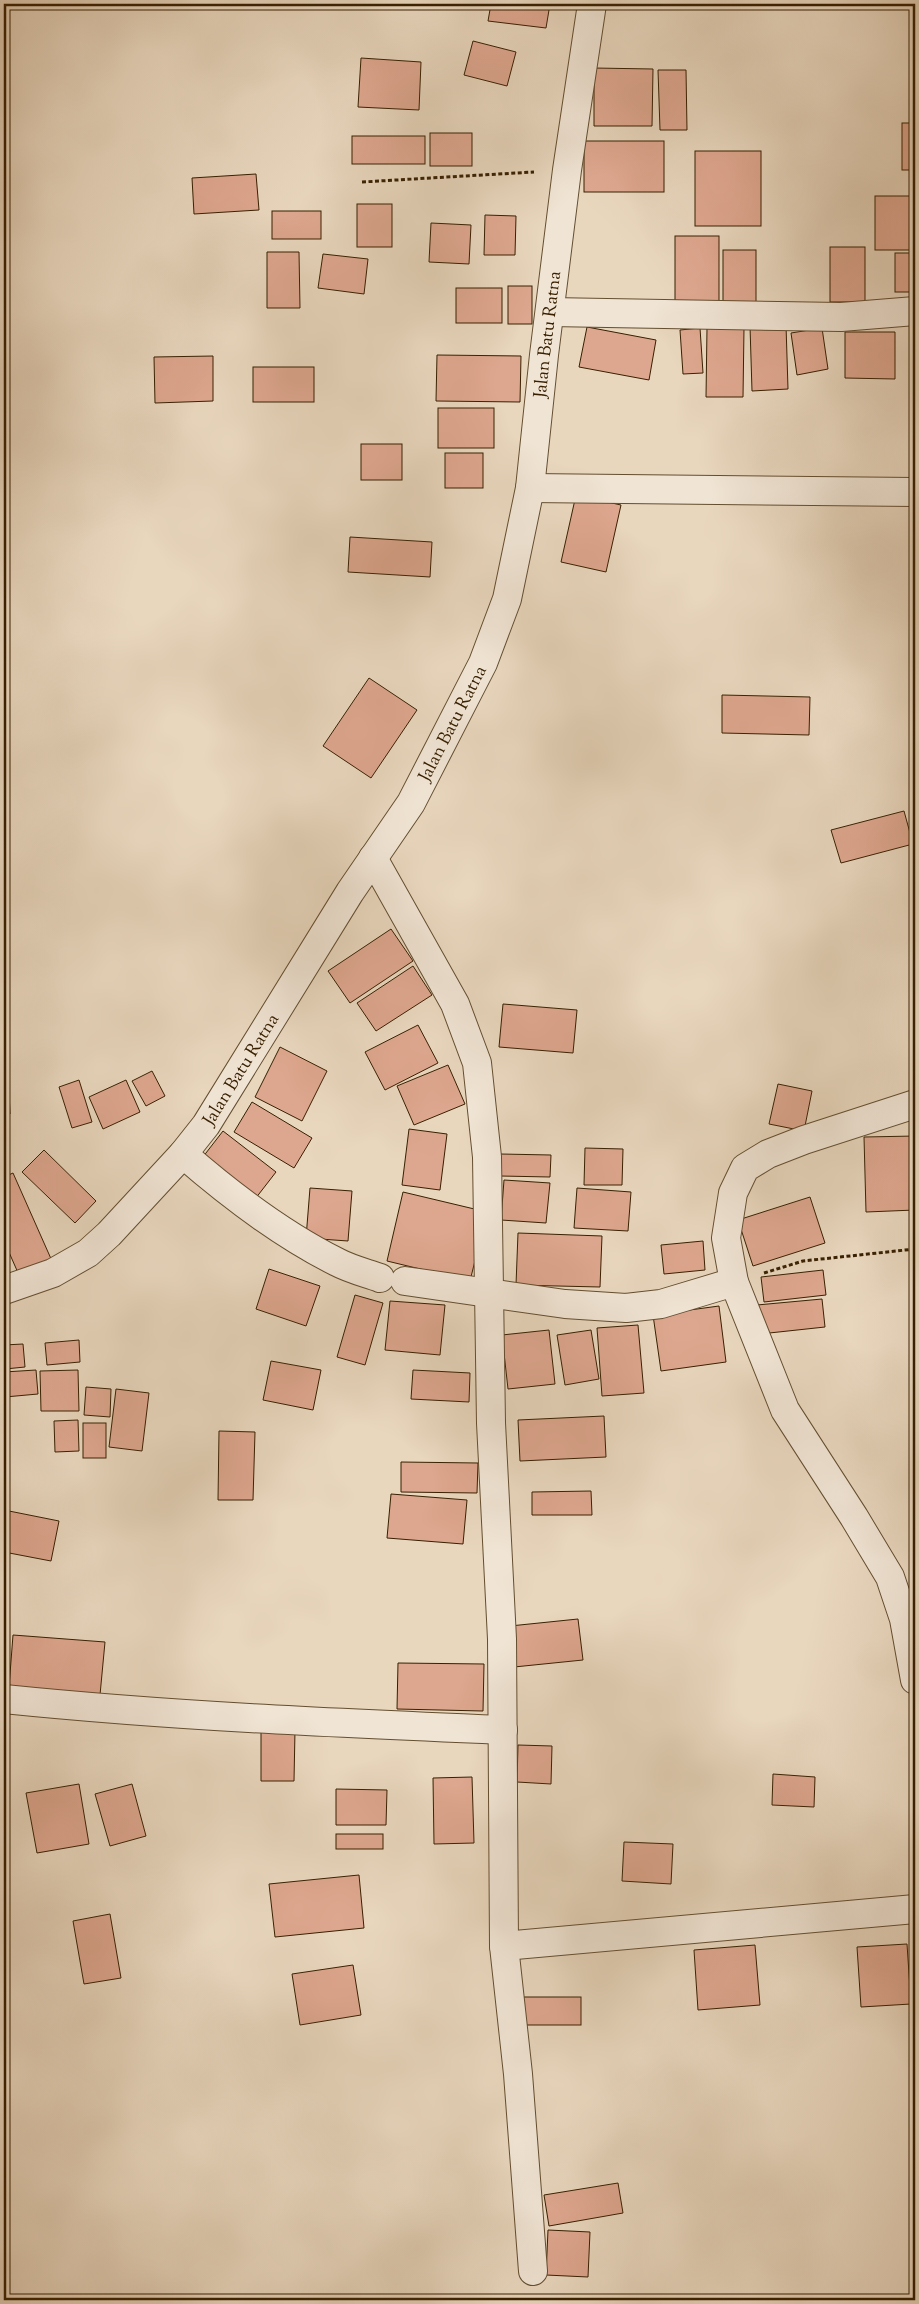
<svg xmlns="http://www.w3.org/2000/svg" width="919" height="2304" font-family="'Sorts Mill Goudy',serif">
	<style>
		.building { fill: #dda68e; stroke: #382001 }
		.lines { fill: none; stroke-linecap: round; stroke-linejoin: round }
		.minor-casing { stroke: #644e30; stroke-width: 30 }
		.path { stroke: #382001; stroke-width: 3; stroke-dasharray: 4 2.5; stroke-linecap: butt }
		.minor { stroke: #f0e4d4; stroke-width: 28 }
		.labels { text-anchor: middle; stroke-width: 5; stroke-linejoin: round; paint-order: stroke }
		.street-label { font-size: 18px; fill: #382001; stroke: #f0e4d4 }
	</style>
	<rect width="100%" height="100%" fill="#e8d6bd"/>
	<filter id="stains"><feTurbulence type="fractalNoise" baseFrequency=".004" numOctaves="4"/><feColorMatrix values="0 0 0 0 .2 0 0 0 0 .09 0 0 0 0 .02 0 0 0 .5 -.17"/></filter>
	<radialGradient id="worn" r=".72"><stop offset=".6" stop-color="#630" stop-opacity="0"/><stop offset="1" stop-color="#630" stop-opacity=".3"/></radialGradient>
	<g class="building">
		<polygon points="491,4 550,4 546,28 488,21"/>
		<polygon points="473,41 516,52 507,86 464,75"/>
		<polygon points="361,58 421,62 419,110 358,107"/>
		<polygon points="594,68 653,69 652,126 594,126"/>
		<polygon points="658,70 686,70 687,130 660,130"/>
		<rect x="902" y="123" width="13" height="47"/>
		<rect x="430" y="133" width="42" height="33"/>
		<rect x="352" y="136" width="73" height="28"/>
		<rect x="584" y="141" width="80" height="51"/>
		<rect x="695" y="151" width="66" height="75"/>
		<polygon points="256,174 259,210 194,214 192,178"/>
		<rect x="875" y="196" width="40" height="54"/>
		<rect x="357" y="204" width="35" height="43"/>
		<rect x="272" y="211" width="49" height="28"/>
		<polygon points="485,215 516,216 515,255 484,255"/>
		<polygon points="431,223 471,225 469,264 429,262"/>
		<rect x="675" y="236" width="44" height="68"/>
		<rect x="830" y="247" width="35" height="55"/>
		<rect x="723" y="250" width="33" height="54"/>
		<polygon points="267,252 299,252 300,308 267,308"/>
		<rect x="895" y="253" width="20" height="39"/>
		<polygon points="323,254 368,259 364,294 318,288"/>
		<rect x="508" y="286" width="24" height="38"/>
		<rect x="456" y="288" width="46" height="35"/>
		<polygon points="786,325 788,389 752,391 750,326"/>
		<polygon points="587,327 656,340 649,380 579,367"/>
		<polygon points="700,328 703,373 683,374 680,330"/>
		<polygon points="707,328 744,328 743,397 706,397"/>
		<polygon points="822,328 828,369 797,375 791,333"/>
		<polygon points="845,332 895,332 895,379 845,378"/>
		<polygon points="437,355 521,356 520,402 436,401"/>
		<polygon points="213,356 213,401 155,403 154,357"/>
		<rect x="253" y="367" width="61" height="35"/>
		<rect x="438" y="408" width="56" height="40"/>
		<rect x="361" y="444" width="41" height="36"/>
		<rect x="445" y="453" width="38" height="35"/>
		<polygon points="576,495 621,505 606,572 561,562"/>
		<polygon points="350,537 432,542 430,577 348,572"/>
		<polygon points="369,678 417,710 371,778 323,746"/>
		<polygon points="722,695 810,697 809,735 722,733"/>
		<polygon points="904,811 913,844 841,863 831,830"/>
		<polygon points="391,929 413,961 350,1003 328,971"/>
		<polygon points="413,966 432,995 376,1031 357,1003"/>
		<polygon points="503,1004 577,1010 573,1053 499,1047"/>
		<polygon points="418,1025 438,1063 385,1090 365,1052"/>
		<polygon points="280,1047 327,1071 302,1121 255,1097"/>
		<polygon points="448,1065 465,1104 414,1125 397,1086"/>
		<polygon points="4,1068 8,1068 10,1114 4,1115"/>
		<polygon points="152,1071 165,1096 146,1106 132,1081"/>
		<polygon points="79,1080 92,1122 72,1128 59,1087"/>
		<polygon points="126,1080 140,1112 103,1129 89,1097"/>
		<polygon points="778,1084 812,1091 804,1131 769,1124"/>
		<polygon points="252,1102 312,1138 294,1168 234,1132"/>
		<polygon points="409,1129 447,1134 440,1190 402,1185"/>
		<polygon points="223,1131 276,1172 252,1203 199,1162"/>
		<polygon points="915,1136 915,1210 866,1212 864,1137"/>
		<polygon points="585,1148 623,1149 622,1185 584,1185"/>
		<polygon points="44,1150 96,1201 75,1223 22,1172"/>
		<polygon points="500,1154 551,1155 550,1177 500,1176"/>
		<polygon points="13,1173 52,1261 19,1275 4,1241 4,1177"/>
		<polygon points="504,1180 550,1183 546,1223 501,1220"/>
		<polygon points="310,1188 352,1191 348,1241 306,1238"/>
		<polygon points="577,1188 631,1192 628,1231 574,1228"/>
		<polygon points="403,1192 487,1212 470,1281 387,1261"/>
		<polygon points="810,1197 825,1243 753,1266 738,1220"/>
		<polygon points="518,1233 602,1236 600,1287 516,1285"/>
		<polygon points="703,1241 705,1270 664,1274 661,1245"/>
		<polygon points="269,1269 320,1286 306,1326 256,1309"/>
		<polygon points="823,1270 826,1295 764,1302 761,1277"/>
		<polygon points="355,1295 383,1303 365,1365 337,1357"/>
		<polygon points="822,1299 825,1327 760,1334 757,1305"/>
		<polygon points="390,1301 445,1305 440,1355 385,1350"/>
		<polygon points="719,1306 726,1362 661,1371 653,1315"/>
		<polygon points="638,1325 644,1393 602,1396 597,1328"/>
		<polygon points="549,1330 555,1384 508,1389 502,1335"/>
		<polygon points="591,1330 599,1379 565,1385 557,1335"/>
		<polygon points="79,1340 80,1362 47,1365 45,1343"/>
		<polygon points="23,1344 25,1367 5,1369 4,1345"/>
		<polygon points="271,1361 321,1370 313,1410 263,1400"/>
		<polygon points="36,1370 38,1394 5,1397 4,1372"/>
		<polygon points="78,1370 79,1411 41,1411 40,1371"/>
		<polygon points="413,1370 470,1373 469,1402 411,1399"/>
		<polygon points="86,1387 111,1389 110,1417 84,1415"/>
		<polygon points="116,1389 149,1393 142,1451 109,1447"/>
		<polygon points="604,1416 606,1457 520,1461 518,1420"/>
		<polygon points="78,1420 79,1451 55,1452 54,1421"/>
		<rect x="83" y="1423" width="23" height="35"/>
		<polygon points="219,1431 255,1432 253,1500 218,1500"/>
		<polygon points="401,1462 478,1463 477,1493 401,1492"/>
		<polygon points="591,1491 592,1515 532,1515 532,1492"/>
		<polygon points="391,1494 467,1500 463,1544 387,1538"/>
		<polygon points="4,1510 59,1521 51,1561 4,1552"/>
		<polygon points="578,1619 583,1660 514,1667 510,1626"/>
		<polygon points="13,1635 105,1642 100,1695 9,1687"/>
		<polygon points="4,1640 7,1640 4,1668"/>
		<polygon points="398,1663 484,1664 483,1711 397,1709"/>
		<polygon points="261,1730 295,1730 294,1781 261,1781"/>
		<polygon points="518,1745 552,1746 551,1784 517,1782"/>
		<polygon points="773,1774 815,1777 814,1807 772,1805"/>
		<polygon points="472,1777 474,1843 434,1844 433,1778"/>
		<polygon points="79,1784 89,1844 37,1853 26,1793"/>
		<polygon points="132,1784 146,1836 110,1846 95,1794"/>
		<polygon points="336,1789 387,1790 386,1825 336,1825"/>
		<rect x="336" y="1834" width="47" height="15"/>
		<polygon points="624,1842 673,1844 671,1884 622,1881"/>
		<polygon points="359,1875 364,1928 275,1937 269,1884"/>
		<polygon points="110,1914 121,1978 84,1984 73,1921"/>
		<polygon points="907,1944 911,2004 861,2007 857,1947"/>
		<polygon points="755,1945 760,2005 698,2010 694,1950"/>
		<polygon points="353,1965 361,2015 300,2025 292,1974"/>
		<rect x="519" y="1997" width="62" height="28"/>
		<polygon points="618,2183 623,2213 549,2226 544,2195"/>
		<polygon points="548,2230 590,2232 588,2277 546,2275"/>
	</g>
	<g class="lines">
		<g class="minor-casing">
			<g id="minor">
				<polyline points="550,312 841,317 915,311"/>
				<polyline points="530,488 915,492"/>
				<polyline points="373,858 455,1004 477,1063 487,1157 491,1423 502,1639 504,1946 518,2074 533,2271"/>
				<polyline points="915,1104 804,1140 768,1154 745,1168 733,1193 726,1238 734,1282 785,1410 854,1517 890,1577 904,1619 915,1680"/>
				<path d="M183 1154C230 1195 281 1234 337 1262 350 1269 366 1273 380 1278"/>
				<polyline points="405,1281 565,1304 626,1308 661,1304 734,1282"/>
				<path id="s1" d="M4 1290 53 1273 88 1253 109 1234 183 1154 206 1125 350 892 411 803 483 663 507 599 530 488 544 355 567 170 592 4"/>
				<path d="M4 1699C170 1716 336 1723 503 1730"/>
				<polyline points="504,1946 915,1909"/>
			</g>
		</g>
		<g class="path">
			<polyline points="362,182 534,172"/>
			<polyline points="764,1273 803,1261 915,1249"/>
		</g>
		<use href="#minor" class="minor"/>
	</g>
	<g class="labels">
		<g class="street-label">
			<text dy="6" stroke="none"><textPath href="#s1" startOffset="1142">Jalan Batu Ratna</textPath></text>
			<text dy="6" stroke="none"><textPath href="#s1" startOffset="738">Jalan Batu Ratna</textPath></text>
			<text dy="6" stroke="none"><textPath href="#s1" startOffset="332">Jalan Batu Ratna</textPath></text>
		</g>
	</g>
	<rect width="919" height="2304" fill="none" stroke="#e8d6bd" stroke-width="20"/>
	<rect x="5" y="5" width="909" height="2294" fill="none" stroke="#382001" stroke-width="2.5"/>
	<rect x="10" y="10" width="899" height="2284" fill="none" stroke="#382001"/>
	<rect width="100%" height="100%" filter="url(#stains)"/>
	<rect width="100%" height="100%" fill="url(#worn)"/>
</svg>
